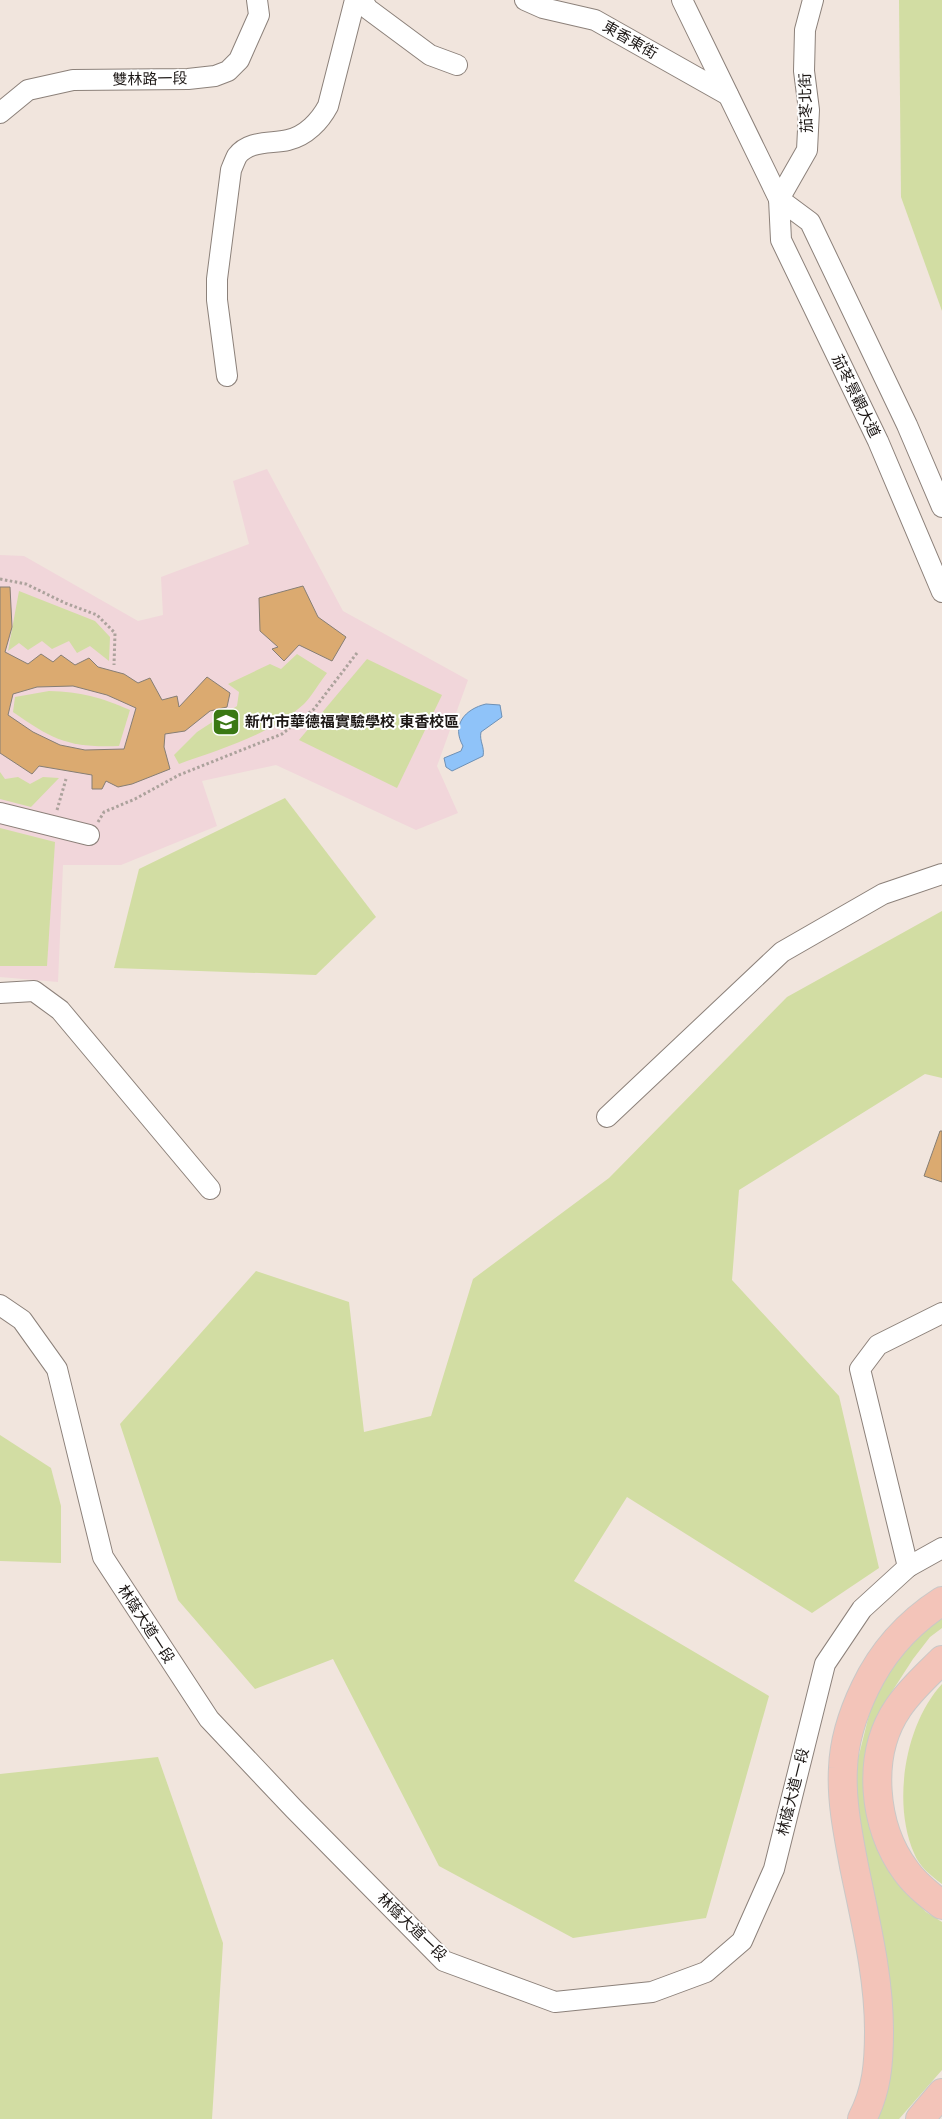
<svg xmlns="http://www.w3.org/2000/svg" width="942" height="2119" font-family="Montserrat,'Noto Sans TC',sans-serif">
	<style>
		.education { fill: #f1d6da }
		.green { fill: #d2dda3 }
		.water { fill: #8fc3f9; stroke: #6d90b5 }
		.building { fill: #dbaa70; stroke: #867e74; fill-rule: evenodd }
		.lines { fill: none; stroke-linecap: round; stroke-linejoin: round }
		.minor-casing { stroke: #8c817a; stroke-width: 22 }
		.highway-casing { stroke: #c9c8c7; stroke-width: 30 }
		.path { stroke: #aca29c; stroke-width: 3; stroke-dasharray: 2.5 2.5; stroke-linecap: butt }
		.minor { stroke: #fff; stroke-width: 20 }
		.highway { stroke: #f3c4b9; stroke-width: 28 }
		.labels { text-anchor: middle; stroke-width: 4; stroke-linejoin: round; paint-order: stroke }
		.street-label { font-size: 15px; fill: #1d1816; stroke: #fff }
		.poi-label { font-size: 15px; font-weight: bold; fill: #1d1816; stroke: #fff; text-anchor: start }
	</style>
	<rect width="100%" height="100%" fill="#f1e5dd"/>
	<polygon class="education" points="267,469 343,611 468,680 437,766 458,813 416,830 276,765 202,781 217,826 121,865 63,865 58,982 0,977 0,555 24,556 138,621 163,615 161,577 249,544 233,481"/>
	<g class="green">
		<polygon points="899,0 942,0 942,311 901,197"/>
		<polygon points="19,591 95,621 110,637 109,661 90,646 77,653 69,641 52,649 42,641 28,650 19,643 8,651"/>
		<path d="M297 654 327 673C319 683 312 696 304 704 270 735 221 749 179 764L174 755 197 732 237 706 239 692 228 684 270 664 281 669Z"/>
		<polygon points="367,659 442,695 397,788 299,740"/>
		<path d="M49 691C81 692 100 697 130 710L119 746C69 748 53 740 13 712L15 697Z"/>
		<polygon points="0,772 5,779 18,777 30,784 43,777 59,778 31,807 0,799"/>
		<polygon points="285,798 376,917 316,975 114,968 139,869"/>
		<polygon points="0,828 55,842 47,966 0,966"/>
		<polygon points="942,911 942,1078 925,1074 739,1190 732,1280 839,1396 879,1568 812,1613 627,1497 574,1581 769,1696 706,1918 573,1938 439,1866 333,1659 255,1689 178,1600 120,1424 256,1271 349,1302 364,1432 431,1416 473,1279 609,1178 787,997"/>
		<polygon points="0,1435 51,1468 61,1506 61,1563 0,1561"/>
		<polygon points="942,1611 942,1628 930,1637 913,1659 891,1693 868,1759 902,1886 926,1912 942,1922 942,2070 899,2119 873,2119 888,2019 889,1973 854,1805 856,1767 870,1711 882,1679 896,1656"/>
		<path d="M942 1684V1884C931 1876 919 1866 914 1853 892 1803 905 1724 942 1684Z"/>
		<polygon points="158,1757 223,1943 212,2119 0,2119 0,1774"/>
	</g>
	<path class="water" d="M486 704 500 705 502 717 481 732C479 741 485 747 483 756L452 771 446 767 444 758 461 751 463 746C451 725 465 709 486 704Z"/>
	<g class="building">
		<polygon points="303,586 318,617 346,637 332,661 299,645 284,661 272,649 278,647 260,631 259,598"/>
		<path d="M0 587H10L12 627 5 652 28 664 41 654 53 662 61 655 75 665 89 658 98 667 124 674 138 683 150 678 162 700 177 696 179 707 207 677 230 693 227 707 210 711 185 731 165 734 164 747 170 769 132 784 118 787 106 781 102 789H92V775L39 766 32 774 0 753ZM73 686 107 695 136 708 124 749 85 750 60 745 33 732 8 715 13 694 37 687Z"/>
		<polygon points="940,1131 942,1131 942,1182 924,1176"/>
	</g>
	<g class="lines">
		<g class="minor-casing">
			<g id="minor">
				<polyline points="362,0 368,9 430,55 457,65"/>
				<polyline points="525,0 543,8 595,20 728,95"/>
				<polyline points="682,0 779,199 781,240 878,441 942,592"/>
				<polyline points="0,113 28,90 73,80 188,79 215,76 228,71 239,60 259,15 257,0"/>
				<polyline points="779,199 810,222 907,425 942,507"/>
				<polyline points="779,199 807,150 809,110 804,71 805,30 813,0"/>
				<path d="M227 376 217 300V279L231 170C233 165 235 160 237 156 249 140 271 144 288 140 306 136 320 121 328 106L355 0"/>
				<polyline points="0,813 89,835"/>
				<polyline points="0,993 34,991 60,1010 210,1189"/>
				<polyline points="607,1117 782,952 883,894 942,874"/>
				<polyline points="0,1305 22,1320 57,1369 103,1557 209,1719 294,1809 444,1961 555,2002 652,1992 706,1972 742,1941 774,1869 825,1664 862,1609 908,1567 942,1548"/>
				<polyline points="908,1567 860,1369 878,1345 942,1313"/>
			</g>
		</g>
		<g class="highway-casing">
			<g id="highway">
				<path d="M942 1660C927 1675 910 1690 898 1708 866 1755 873 1827 906 1871 915 1884 929 1895 942 1905"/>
				<path d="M862 2119C877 2090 879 2063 879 2031 879 1975 865 1920 854 1866 848 1834 841 1800 843 1768 844 1740 853 1713 865 1688 882 1652 908 1623 942 1601"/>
				<polyline points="920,2119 942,2093"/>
			</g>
		</g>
		<g class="path">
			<polyline points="0,579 26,584 65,603 97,615 115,633 114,665"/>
			<polyline points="57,810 66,779"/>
			<polyline points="98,822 104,812 135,799 179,775 282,734 314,709 357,653"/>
		</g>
		<use href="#minor" class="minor"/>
		<use href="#highway" class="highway"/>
	</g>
	<defs>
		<g id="school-square" transform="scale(1.4375)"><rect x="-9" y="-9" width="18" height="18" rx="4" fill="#3a7813" stroke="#fff"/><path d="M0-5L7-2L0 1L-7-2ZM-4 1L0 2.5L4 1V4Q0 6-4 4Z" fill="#fff"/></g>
	</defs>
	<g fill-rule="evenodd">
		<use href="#school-square" x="226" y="722"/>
	</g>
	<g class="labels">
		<g class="street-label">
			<text transform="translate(630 40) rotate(30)" y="5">東香東街</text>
			<text transform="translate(150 79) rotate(-1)" y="5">雙林路一段</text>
			<text transform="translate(806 103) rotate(-92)" y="5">茄苳北街</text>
			<text transform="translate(856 396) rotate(64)" y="5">茄苳景觀大道</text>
			<text transform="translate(146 1624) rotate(57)" y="5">林蔭大道一段</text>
			<text transform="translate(793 1792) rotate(-76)" y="5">林蔭大道一段</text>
			<text transform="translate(412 1927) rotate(44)" y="5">林蔭大道一段</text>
		</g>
		<g class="poi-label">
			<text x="245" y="727">新竹市華德福實驗學校 東香校區</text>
		</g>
	</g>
</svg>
